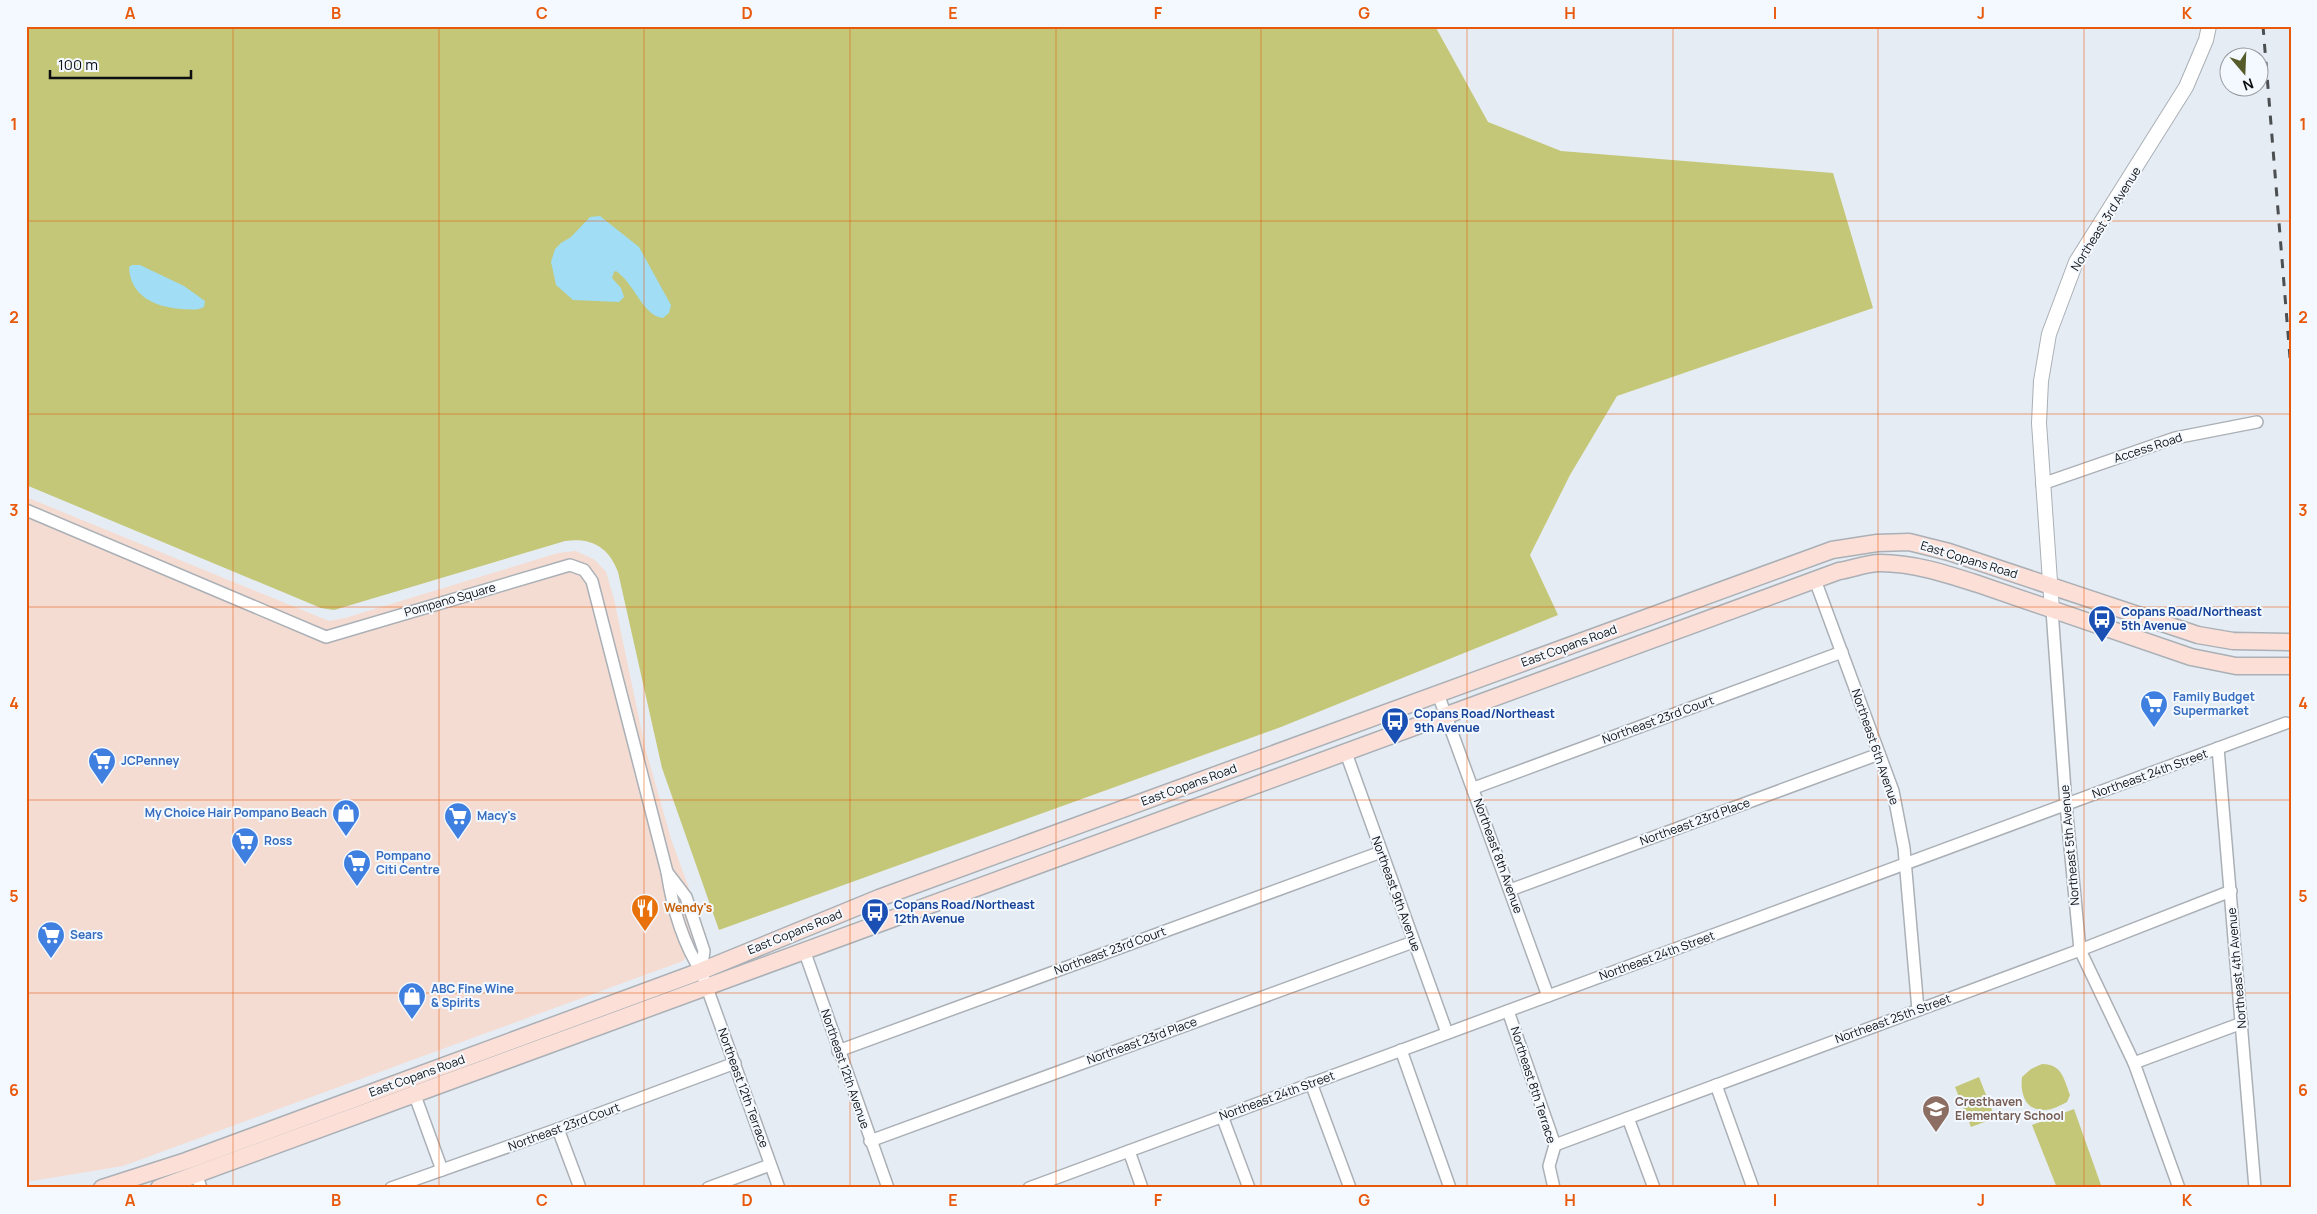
<svg xmlns="http://www.w3.org/2000/svg" width="2317" height="1214" font-family="Manrope,sans-serif">
	<style>
		.commercial { fill: #f4dcd2 }
		.green { fill: #c3c777 }
		.water { fill: #a1ddf4 }
		.lines { fill: none; stroke-linecap: round; stroke-linejoin: round }
		.minor-casing { stroke: #aab0b6; stroke-width: 14 }
		.tertiary-casing { stroke: #aab0b6; stroke-width: 16 }
		.secondary-casing { stroke: #aab0b6; stroke-width: 19 }
		.minor { stroke: #fff; stroke-width: 11 }
		.tertiary { stroke: #fff; stroke-width: 14 }
		.secondary { stroke: #fce0d8; stroke-width: 16 }
		.rail { stroke: #4c4f52; stroke-width: 3; stroke-dasharray: 9 9; stroke-linecap: butt }
		.grid { fill: none; stroke: #e8590c; stroke-width: 1; stroke-opacity: 0.55 }
		.labels { text-anchor: middle; stroke-width: 4; stroke-linejoin: round; paint-order: stroke }
		.street-label { font-size: 12px; fill: #0d0f11; stroke: #f4f9ff }
		.transit-label { font-size: 12px; font-weight: bold; fill: #164399; stroke: #f4f9ff; text-anchor: start }
		.shop-label { font-size: 12px; font-weight: bold; fill: #366cbe; stroke: #f4f9ff; text-anchor: start }
		.food-label { font-size: 12px; font-weight: bold; fill: #c56008; stroke: #f4f9ff; text-anchor: start }
		.education-label { font-size: 12px; font-weight: bold; fill: #785e54; stroke: #f4f9ff; text-anchor: start }
		.neatline { fill: none; stroke: #e8590c; stroke-width: 2 }
		.grid-label { font-size: 16px; text-anchor: middle; font-weight: bold; fill: #e8590c }
	</style>
	<rect width="100%" height="100%" fill="#e6ecf3"/>
	<polygon class="commercial" points="26,497 329,621 345,618 558,553 576,551 595,560 606,572 614,599 645,747 671,839 706,935 683,961 123,1166 26,1182"/>
	<g class="green">
		<path d="M26 26H1435L1488 122 1561 151 1833 173 1873 308 1617 396 1570 475 1530 555 1558 615 1281 727 719 930 662 768 618 572C609 547 591 537 565 541L334 610 321 608 26 485Z"/>
		<path d="M2042 1064C2062 1064 2064 1079 2070 1095L2067 1102C2061 1105 2052 1110 2045 1110 2025 1111 2020 1093 2022 1077L2031 1069Z"/>
		<polygon points="1979,1077 1995,1118 1971,1127 1955,1087"/>
		<polygon points="2074,1109 2102,1188 2057,1188 2032,1125"/>
	</g>
	<g class="water">
		<path d="M600 216 639 247 671 305 669 313 663 318C643 316 634 283 616 271L614 272 612 278 621 288 624 297 619 302 573 300 556 285 551 262 555 249 561 243 571 237 590 217Z"/>
		<path d="M140 265 184 286 205 301 204 307C197 311 189 309 181 309 155 307 130 296 129 267L132 265Z"/>
	</g>
	<g class="lines">
		<g class="minor-casing">
			<g id="minor">
				<polyline points="2042,484 2175,438 2257,422"/>
				<path d="M26 510 326 637 570 565 584 570 592 581 667 872C672 905 683 943 701 971L779 1188"/>
				<polyline points="1815,580 1893,791 1904,848 1918,1010"/>
				<polyline points="2052,610 2066,805 2080,950 2134,1063 2179,1188"/>
				<polyline points="1438,694 1548,996"/>
				<polyline points="2218,748 2255,1188"/>
				<polyline points="1346,753 1447,1033"/>
				<polyline points="1474,788 1842,652"/>
				<polyline points="667,872 686,897 704,951 701,971"/>
				<polyline points="1510,890 1879,754"/>
				<polyline points="804,950 888,1188"/>
				<polyline points="1508,1011 1555,1145 1549,1166 1554,1188"/>
				<polyline points="1401,1050 1450,1188"/>
				<polyline points="838,1051 1381,852"/>
				<polyline points="2134,1063 2242,1023"/>
				<polyline points="1311,1083 1350,1188"/>
				<polyline points="1716,1085 1753,1188"/>
				<polyline points="414,1093 442,1170"/>
				<polyline points="1222,1116 1249,1188"/>
				<polyline points="1628,1118 1654,1188"/>
				<polyline points="558,1129 580,1188"/>
				<polyline points="870,1141 1413,942"/>
				<polyline points="1555,1145 2080,950 2231,891"/>
				<polyline points="1129,1151 1142,1188"/>
				<polyline points="196,1173 201,1188"/>
				<polyline points="391,1188 558,1129 735,1063"/>
				<polyline points="708,1188 770,1165"/>
				<polyline points="1029,1188 2286,723"/>
			</g>
		</g>
		<g class="tertiary-casing">
			<polyline id="tertiary" points="2052,610 2039,423 2041,381 2049,334 2076,262 2186,87 2206,40 2209,26"/>
		</g>
		<g class="secondary-casing">
			<g id="secondary">
				<polyline points="102,1188 186,1161 403,1081 701,971 879,898 1832,550 1877,543 1909,542 1949,552 2198,635 2233,641 2291,642"/>
				<path d="M159 1188 1839 571C1852 569 1867 563 1880 563 1914 563 1947 574 1978 584L2191 657 2236 666H2291"/>
			</g>
		</g>
		<use href="#minor" class="minor"/>
		<use href="#tertiary" class="tertiary"/>
		<use href="#secondary" class="secondary"/>
		<polyline class="rail" points="2263,26 2291,370"/>
	</g>
	<path class="grid" d="M233 26V1188M439 26V1188M644 26V1188M850 26V1188M1056 26V1188M1261 26V1188M1467 26V1188M1673 26V1188M1878 26V1188M2084 26V1188M26 221H2291M26 414H2291M26 607H2291M26 800H2291M26 993H2291"/>
	<defs>
		<g id="bus-pin" transform="scale(1.4375)"><path d="M0 17L-7.5 6A9.5 9.5 0 1 1 7.5 6Z" fill="#1a4fb4" stroke="#f4f9ff"/><path d="M-5-6H5V4H4V6H2V4H-2V6H-4V4H-5ZM-3.5-4V0h7V-4ZM-3.5 1.2v1.5H-2V1.2ZM2 1.2v1.5H3.5V1.2Z" fill="#fff"/></g>
		<g id="supermarket-pin" transform="scale(1.4375)"><path d="M0 17L-7.5 6A9.5 9.5 0 1 1 7.5 6Z" fill="#3f7fe0" stroke="#f4f9ff"/><path d="M-6-5.5h2.5l.6 2H6L4.5 2H-2.5L-4.4-4H-6ZM-1.5 3.2a1.3 1.3 0 1 0 .1 0ZM3 3.2a1.3 1.3 0 1 0 .1 0Z" fill="#fff"/></g>
		<g id="shop-pin" transform="scale(1.4375)"><path d="M0 17L-7.5 6A9.5 9.5 0 1 1 7.5 6Z" fill="#3f7fe0" stroke="#f4f9ff"/><path d="M-5-2.5h2.3a2.7 3.5 0 0 1 5.4 0H5L5.5 6h-11ZM-1.5-2.5h3a1.5 2.3 0 0 0-3 0Z" fill="#fff"/></g>
		<g id="restaurant-pin" transform="scale(1.4375)"><path d="M0 17L-7.5 6A9.5 9.5 0 1 1 7.5 6Z" fill="#e8710a" stroke="#f4f9ff"/><path d="M-5-6h1v4h1v-4h1v4h1v-4h1v5L-1.5 .5V6h-2V.5L-5-1ZM5-6V6H3V1.5H1.5Q1.5-4 5-6Z" fill="#fff"/></g>
		<g id="school-pin" transform="scale(1.4375)"><path d="M0 17L-7.5 6A9.5 9.5 0 1 1 7.5 6Z" fill="#8d6e63" stroke="#f4f9ff"/><path d="M0-5L7-2L0 1L-7-2ZM-4 1L0 2.5L4 1V4Q0 6-4 4Z" fill="#fff"/></g>
	</defs>
	<g fill-rule="evenodd">
		<use href="#bus-pin" x="2102" y="619"/>
		<use href="#supermarket-pin" x="2154" y="704"/>
		<use href="#bus-pin" x="1395" y="721"/>
		<use href="#supermarket-pin" x="102" y="761"/>
		<use href="#shop-pin" x="346" y="813"/>
		<use href="#supermarket-pin" x="458" y="816"/>
		<use href="#supermarket-pin" x="245" y="841"/>
		<use href="#supermarket-pin" x="357" y="863"/>
		<use href="#restaurant-pin" x="645" y="908"/>
		<use href="#bus-pin" x="875" y="912"/>
		<use href="#supermarket-pin" x="51" y="935"/>
		<use href="#shop-pin" x="412" y="996"/>
		<use href="#school-pin" x="1936" y="1109"/>
	</g>
	<g class="labels">
		<g class="street-label">
			<text transform="translate(2106 219) rotate(-58)" y="4">Northeast 3rd Avenue</text>
			<text transform="translate(2148 448) rotate(-18)" y="4">Access Road</text>
			<text transform="translate(1969 560) rotate(17)" y="4">East Copans Road</text>
			<text transform="translate(450 600) rotate(-16)" y="4">Pompano Square</text>
			<text transform="translate(1569 646) rotate(-20)" y="4">East Copans Road</text>
			<text transform="translate(1658 720) rotate(-20)" y="4">Northeast 23rd Court</text>
			<text transform="translate(1875 747) rotate(71)" y="4">Northeast 6th Avenue</text>
			<text transform="translate(2150 774) rotate(-20)" y="4">Northeast 24th Street</text>
			<text transform="translate(1189 785) rotate(-20)" y="4">East Copans Road</text>
			<text transform="translate(1695 822) rotate(-20)" y="4">Northeast 23rd Place</text>
			<text transform="translate(2070 845) rotate(-95)" y="4">Northeast 5th Avenue</text>
			<text transform="translate(1498 856) rotate(70)" y="4">Northeast 8th Avenue</text>
			<text transform="translate(1396 894) rotate(70)" y="4">Northeast 9th Avenue</text>
			<text transform="translate(795 932) rotate(-22)" y="4">East Copans Road</text>
			<text transform="translate(1110 951) rotate(-20)" y="4">Northeast 23rd Court</text>
			<text transform="translate(1657 956) rotate(-20)" y="4">Northeast 24th Street</text>
			<text transform="translate(2237 968) rotate(-95)" y="4">Northeast 4th Avenue</text>
			<text transform="translate(1893 1019) rotate(-20)" y="4">Northeast 25th Street</text>
			<text transform="translate(1142 1041) rotate(-20)" y="4">Northeast 23rd Place</text>
			<text transform="translate(845 1069) rotate(71)" y="4">Northeast 12th Avenue</text>
			<text transform="translate(417 1076) rotate(-20)" y="4">East Copans Road</text>
			<text transform="translate(1533 1085) rotate(72)" y="4">Northeast 8th Terrace</text>
			<text transform="translate(743 1088) rotate(70)" y="4">Northeast 12th Terrace</text>
			<text transform="translate(1277 1096) rotate(-20)" y="4">Northeast 24th Street</text>
			<text transform="translate(564 1127) rotate(-20)" y="4">Northeast 23rd Court</text>
		</g>
		<g class="transit-label">
			<text x="2121" y="616">Copans Road/Northeast<tspan x="2121" dy="14">5th Avenue</tspan></text>
			<text x="1414" y="718">Copans Road/Northeast<tspan x="1414" dy="14">9th Avenue</tspan></text>
			<text x="894" y="909">Copans Road/Northeast<tspan x="894" dy="14">12th Avenue</tspan></text>
		</g>
		<g class="shop-label">
			<text x="2173" y="701">Family Budget<tspan x="2173" dy="14">Supermarket</tspan></text>
			<text x="121" y="765">JCPenney</text>
			<text x="327" y="817" text-anchor="end">My Choice Hair Pompano Beach</text>
			<text x="477" y="820">Macy's</text>
			<text x="264" y="845">Ross</text>
			<text x="376" y="860">Pompano<tspan x="376" dy="14">Citi Centre</tspan></text>
			<text x="70" y="939">Sears</text>
			<text x="431" y="993">ABC Fine Wine<tspan x="431" dy="14">&amp; Spirits</tspan></text>
		</g>
		<g class="food-label">
			<text x="664" y="912">Wendy's</text>
		</g>
		<g class="education-label">
			<text x="1955" y="1106">Cresthaven<tspan x="1955" dy="14">Elementary School</tspan></text>
		</g>
	</g>
	<rect width="2317" height="1214" fill="none" stroke="#f4f9ff" stroke-width="55"/>
	<g transform="translate(2244 72) rotate(161)"><circle r="24" fill="#f4f9ff" stroke="#989ba0"/>
	<path d="M0-4L9 19L0 12L-9 19Z" fill="#555b29"/>
	<text y="-8" font-size="14" font-weight="bold" text-anchor="middle" fill="#0d0f11">N</text>
	</g>
	<path d="M50 70v8h141v-8" fill="none" stroke="#0d0f11" stroke-width="2.5"/>
	<text x="58" y="70" font-size="15" fill="#0d0f11" stroke="#f4f9ff" stroke-width="4" paint-order="stroke">100 m</text>
	<rect x="28" y="28" width="2262" height="1158" class="neatline"/>
	<g class="grid-label">
		<text x="130" y="19">A</text>
		<text x="336" y="19">B</text>
		<text x="542" y="19">C</text>
		<text x="747" y="19">D</text>
		<text x="953" y="19">E</text>
		<text x="1158" y="19">F</text>
		<text x="1364" y="19">G</text>
		<text x="1570" y="19">H</text>
		<text x="1775" y="19">I</text>
		<text x="1981" y="19">J</text>
		<text x="2187" y="19">K</text>
		<text x="14" y="130">1</text>
		<text x="2303" y="130">1</text>
		<text x="14" y="323">2</text>
		<text x="2303" y="323">2</text>
		<text x="14" y="516">3</text>
		<text x="2303" y="516">3</text>
		<text x="14" y="709">4</text>
		<text x="2303" y="709">4</text>
		<text x="14" y="902">5</text>
		<text x="2303" y="902">5</text>
		<text x="14" y="1096">6</text>
		<text x="2303" y="1096">6</text>
		<text x="130" y="1206">A</text>
		<text x="336" y="1206">B</text>
		<text x="542" y="1206">C</text>
		<text x="747" y="1206">D</text>
		<text x="953" y="1206">E</text>
		<text x="1158" y="1206">F</text>
		<text x="1364" y="1206">G</text>
		<text x="1570" y="1206">H</text>
		<text x="1775" y="1206">I</text>
		<text x="1981" y="1206">J</text>
		<text x="2187" y="1206">K</text>
	</g>
</svg>
